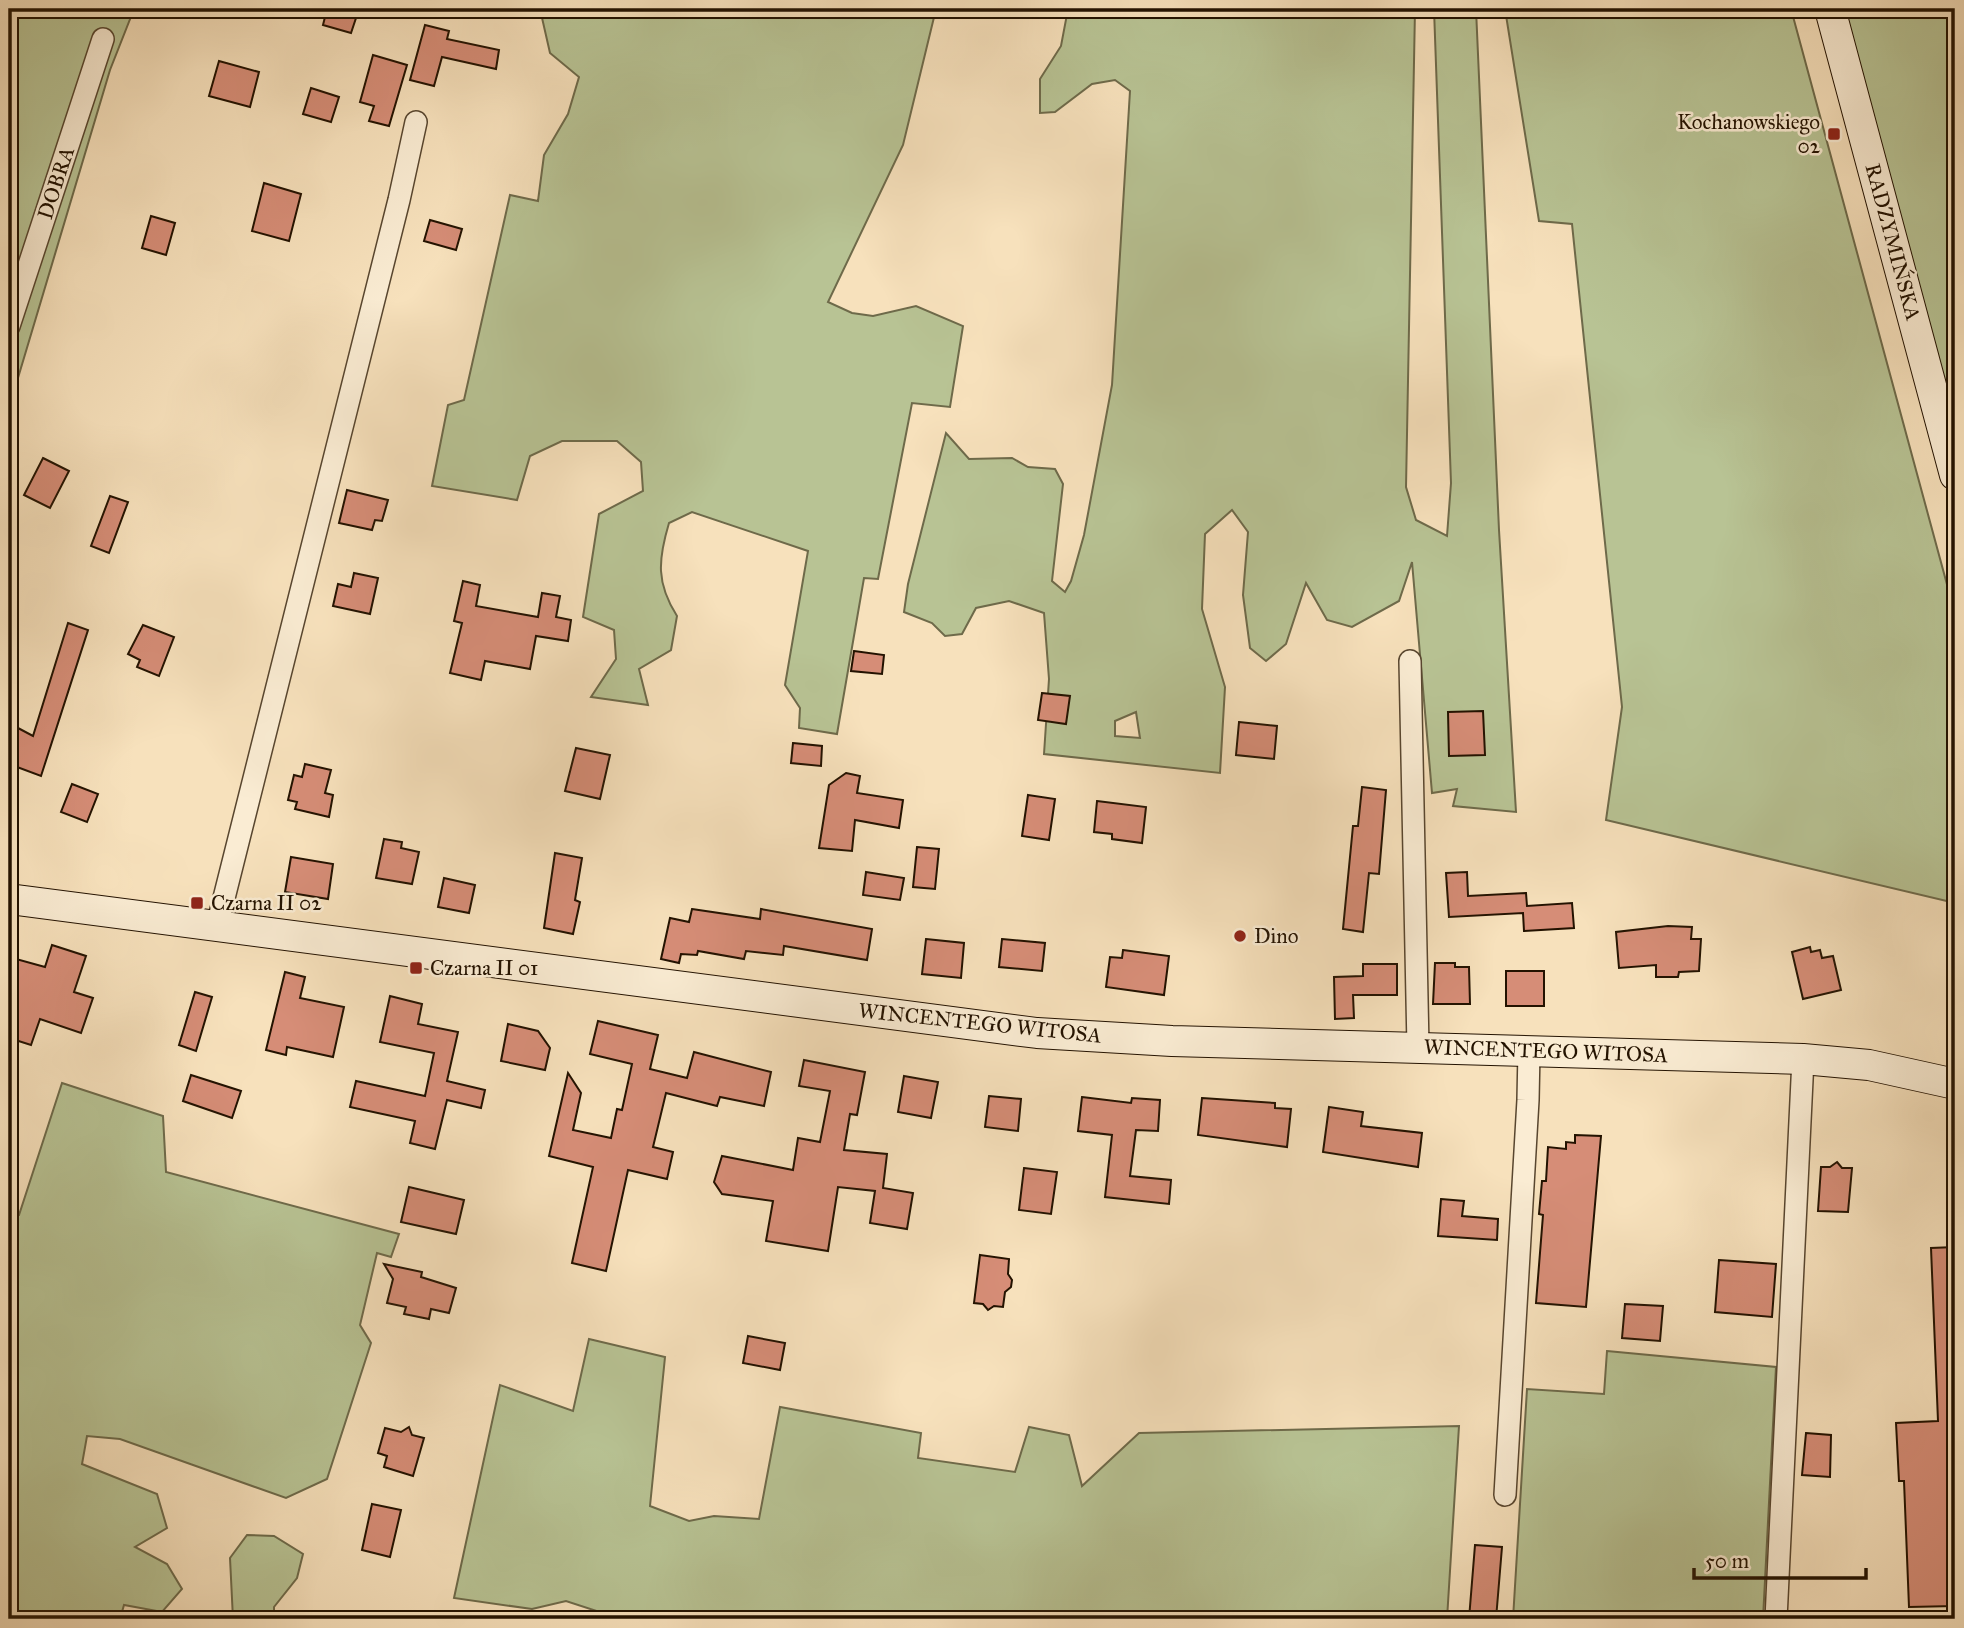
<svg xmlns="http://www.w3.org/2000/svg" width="1964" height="1628" font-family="'IM FELL Great Primer',serif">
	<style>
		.green { fill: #b8c394; stroke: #6e6a4a; stroke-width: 2; fill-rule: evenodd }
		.building { fill: #d68d77; stroke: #231200; stroke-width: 2 }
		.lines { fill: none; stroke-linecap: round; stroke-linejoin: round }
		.street-casing { stroke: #58462f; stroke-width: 24 }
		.secondary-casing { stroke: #231200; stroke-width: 32 }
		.street { stroke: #faecd3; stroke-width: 21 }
		.secondary { stroke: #faecd3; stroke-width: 30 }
		.poi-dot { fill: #8f2418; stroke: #faecd3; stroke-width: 2.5 }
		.labels { text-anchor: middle; stroke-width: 5; stroke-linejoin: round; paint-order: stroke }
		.poi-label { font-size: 21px; fill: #231200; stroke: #faecd3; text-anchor: start }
		.street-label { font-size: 21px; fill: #231200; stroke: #faecd3 }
	</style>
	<rect width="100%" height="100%" fill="#f7e1bc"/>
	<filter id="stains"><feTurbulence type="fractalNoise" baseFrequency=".00286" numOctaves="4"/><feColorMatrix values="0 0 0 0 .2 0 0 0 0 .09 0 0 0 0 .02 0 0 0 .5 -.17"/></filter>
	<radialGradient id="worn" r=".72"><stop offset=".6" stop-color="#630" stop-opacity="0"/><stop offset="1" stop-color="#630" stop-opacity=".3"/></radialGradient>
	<g class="green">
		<polygon points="9,9 134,9 110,70 9,408"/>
		<path d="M540 9H936L903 145 828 302 852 313 873 316 916 306 963 326 950 407 912 403 878 579 864 578 837 734 799 728 800 708 785 685 808 551 692 512 669 523C658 560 656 583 677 616L671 650 639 669 648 705 591 697 616 659 614 630 583 617 599 514 643 491 641 462 617 441H562L530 456 517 500 432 486 448 405 464 400 510 195 538 201 544 155 568 114 579 77 550 53Z"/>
		<path d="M1068 9 1123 11 1129 9H1415L1406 487 1416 520 1447 536 1451 483 1434 9H1476L1499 530 1516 812 1453 806 1457 789 1432 793 1412 562 1399 601 1352 627 1327 620 1306 583 1286 644 1266 661 1250 648 1243 595 1248 532 1232 510 1205 534 1202 609 1225 687 1220 773 1044 754 1049 679 1044 613 1009 601 976 608 962 634 945 636 932 623 904 612 908 584 946 433 969 459 1012 458 1028 467 1055 469 1063 484 1052 581 1065 592 1071 581 1084 535 1112 385 1130 91 1115 80 1092 84 1055 112 1040 113V79L1061 46ZM1136 712 1140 738 1115 736V721Z"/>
		<polygon points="1505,9 1791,9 1955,614 1955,903 1606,820 1622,707 1572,224 1539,221"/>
		<polygon points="1834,9 1955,9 1955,470"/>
		<polygon points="62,1083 163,1116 166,1172 399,1234 391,1257 377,1253 360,1325 371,1343 327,1479 286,1498 120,1439 87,1436 82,1464 157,1494 167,1528 135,1547 167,1564 182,1589 162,1612 124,1605 120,1619 9,1619 9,1215 19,1215"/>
		<polygon points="589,1339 665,1357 650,1506 689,1521 714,1516 759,1519 780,1407 921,1433 918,1458 1015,1472 1029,1427 1069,1435 1082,1486 1139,1433 1459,1426 1447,1619 621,1619 566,1601 532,1609 454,1598 500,1385 573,1411"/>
		<polygon points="1607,1351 1776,1367 1763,1619 1513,1619 1527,1389 1604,1394"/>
		<polygon points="247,1535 274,1536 303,1554 297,1578 274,1607 274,1619 233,1619 230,1558"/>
	</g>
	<g class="building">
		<polygon points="327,9 359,9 351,33 323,25"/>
		<polygon points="425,25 449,31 447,39 499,50 496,69 442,57 434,86 410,80"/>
		<polygon points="373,55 407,65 389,126 369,121 374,106 360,102"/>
		<polygon points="219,61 259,72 250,107 209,96"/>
		<polygon points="311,88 339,97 331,122 303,114"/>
		<polygon points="264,183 301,194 289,241 252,231"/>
		<polygon points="151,216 175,223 166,255 142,248"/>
		<polygon points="430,220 462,229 456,250 424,241"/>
		<polygon points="43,458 69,471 50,508 24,495"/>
		<polygon points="347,490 388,500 382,521 375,520 372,530 339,523"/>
		<polygon points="110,496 128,502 109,553 91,546"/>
		<polygon points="354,573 378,578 370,614 333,606 338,584 351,587"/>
		<polygon points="463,581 480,585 476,606 538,617 542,593 560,596 556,617 571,620 568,641 536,636 530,669 485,661 481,680 450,673 462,623 454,621"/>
		<polygon points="68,623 88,630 41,776 9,764 9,749 18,728 33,736"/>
		<polygon points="143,625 174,637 159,676 137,667 140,660 128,654"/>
		<polygon points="854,651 884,655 882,674 851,671"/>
		<polygon points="1042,693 1070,696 1066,724 1038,720"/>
		<polygon points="1483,711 1485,755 1449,756 1448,712"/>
		<polygon points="1239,722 1277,726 1274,759 1236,755"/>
		<polygon points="793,743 822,746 821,766 791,763"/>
		<polygon points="576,748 610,755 600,799 565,791"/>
		<polygon points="305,764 331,770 325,793 333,795 329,817 295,809 297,802 288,800 294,775 302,777"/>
		<polygon points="846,773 860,776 857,793 903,800 899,828 855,820 852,851 819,848 829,785"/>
		<polygon points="72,784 98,794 87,822 61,812"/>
		<polygon points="1362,787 1386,790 1379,874 1369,873 1363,932 1343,929 1353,826 1358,826"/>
		<polygon points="1028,795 1055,799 1049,840 1022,836"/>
		<polygon points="1097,801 1146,807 1142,843 1112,839 1112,834 1094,832"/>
		<polygon points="384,839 402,842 401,848 419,852 412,884 376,878"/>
		<polygon points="917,847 939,849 935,889 913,887"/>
		<polygon points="555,853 582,858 575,900 580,902 573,934 544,928"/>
		<polygon points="291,857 333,864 328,899 285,892"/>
		<polygon points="866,872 904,878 900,900 863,895"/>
		<polygon points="1467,872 1468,896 1526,893 1527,906 1572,903 1574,928 1524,931 1523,913 1449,917 1446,873"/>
		<polygon points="444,878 475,885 469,913 438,907"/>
		<polygon points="692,909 760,919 761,909 872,929 867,960 784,946 783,955 746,951 744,959 698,951 697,955 681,954 679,963 661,959 670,918 689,922"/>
		<polygon points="1668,926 1692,927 1691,939 1701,939 1699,971 1679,972 1678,977 1656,977 1656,965 1619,968 1616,932"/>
		<polygon points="926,939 964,943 961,978 922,974"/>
		<polygon points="1002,939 1045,943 1042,971 999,967"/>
		<polygon points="52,945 86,956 74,992 93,998 81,1033 40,1019 31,1045 9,1038 9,957 45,967"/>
		<polygon points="1810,947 1811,952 1820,950 1822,958 1833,956 1841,990 1803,999 1792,952"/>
		<polygon points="1123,950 1169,956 1164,995 1106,987 1110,957 1122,958"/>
		<polygon points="1435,963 1455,963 1455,967 1469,967 1470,1004 1433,1004"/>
		<polygon points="1363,964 1397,964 1397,995 1353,995 1354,1018 1335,1019 1334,977 1363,976"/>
		<rect x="1506" y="971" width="38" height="35"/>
		<polygon points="285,972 305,977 300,998 344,1007 333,1057 287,1047 286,1055 266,1050"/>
		<polygon points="195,992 212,997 196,1051 179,1045"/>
		<polygon points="390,996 422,1004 418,1024 458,1032 447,1081 485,1090 481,1108 447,1100 435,1149 410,1143 415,1121 350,1107 356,1081 425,1096 434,1053 380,1042"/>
		<polygon points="598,1021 658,1035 650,1069 687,1078 694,1052 771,1072 764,1106 720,1097 717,1106 666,1093 653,1147 673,1152 667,1179 628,1170 606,1271 572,1263 593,1167 549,1156 568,1073 581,1093 573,1130 611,1138 617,1109 622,1110 632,1064 590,1054"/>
		<polygon points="508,1024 538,1031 550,1048 545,1070 501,1061"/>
		<polygon points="804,1060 865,1072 857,1115 850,1114 844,1150 887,1154 883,1188 913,1193 907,1229 870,1223 875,1191 838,1187 828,1251 766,1241 773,1201 722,1194 714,1182 722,1156 793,1170 798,1138 820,1142 830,1091 799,1086"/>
		<polygon points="191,1075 241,1091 232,1118 183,1101"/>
		<polygon points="904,1076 938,1082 931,1118 898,1112"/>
		<polygon points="989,1096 1021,1099 1018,1131 985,1127"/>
		<polygon points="1082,1097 1131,1103 1132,1098 1160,1100 1158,1131 1136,1130 1130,1176 1171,1180 1169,1204 1105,1197 1112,1135 1078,1131"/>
		<polygon points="1202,1098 1275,1103 1275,1108 1291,1109 1287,1147 1198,1135"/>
		<polygon points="1329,1107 1363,1112 1361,1126 1422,1133 1418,1167 1323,1152"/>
		<polygon points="1575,1135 1601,1136 1586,1307 1536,1303 1543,1215 1539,1214 1542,1181 1546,1181 1548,1147 1566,1149 1566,1142 1575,1143"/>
		<polygon points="1837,1162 1842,1168 1852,1168 1848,1212 1818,1211 1821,1167 1830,1167"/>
		<polygon points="1024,1168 1057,1172 1051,1214 1019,1210"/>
		<polygon points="409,1187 464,1200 456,1234 401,1222"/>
		<polygon points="1441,1199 1464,1201 1462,1216 1498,1219 1497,1240 1438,1236"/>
		<polygon points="1955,1247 1955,1606 1909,1607 1904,1481 1899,1481 1896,1423 1938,1421 1931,1248"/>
		<polygon points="980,1255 1009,1259 1008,1274 1012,1280 1011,1287 1005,1292 1003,1307 994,1306 988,1310 983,1304 974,1303"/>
		<polygon points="1719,1260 1776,1264 1772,1317 1715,1312"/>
		<polygon points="384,1264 422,1272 421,1277 456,1288 449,1313 431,1309 429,1319 404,1314 406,1307 387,1303 393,1279"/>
		<polygon points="1625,1304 1663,1306 1660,1341 1622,1338"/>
		<polygon points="748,1336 785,1343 780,1370 743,1363"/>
		<polygon points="409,1427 412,1435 424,1438 413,1476 384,1467 387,1456 378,1453 385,1428 401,1432"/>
		<polygon points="1806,1433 1831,1435 1830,1477 1802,1475"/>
		<polygon points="372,1504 401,1510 390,1557 362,1550"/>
		<polygon points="1475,1545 1502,1547 1496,1619 1469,1619"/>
	</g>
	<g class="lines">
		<g class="street-casing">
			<g id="street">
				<polyline points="9,326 103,39"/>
				<polyline points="1410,661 1418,1047"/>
				<polyline points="217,926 399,200 416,122"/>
				<polyline points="1505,1495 1528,1100 1529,1051"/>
				<polyline points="1776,1619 1803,1059"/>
			</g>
		</g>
		<g class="secondary-casing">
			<g id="secondary">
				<polyline points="1830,9 1955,475"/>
				<polyline points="9,899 1037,1033 1172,1041 1803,1059 1869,1065 1955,1084"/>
			</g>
		</g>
		<use href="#street" class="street"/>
		<use href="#secondary" class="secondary"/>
	</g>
	<g class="poi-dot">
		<rect x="1827" y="127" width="14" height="14" rx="3.5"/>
		<rect x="190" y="896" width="14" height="14" rx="3.5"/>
		<circle cx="1240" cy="936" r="7"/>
		<rect x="409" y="961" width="14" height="14" rx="3.5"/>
	</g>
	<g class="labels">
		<g class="poi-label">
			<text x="1820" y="129" text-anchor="end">Kochanowskiego<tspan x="1820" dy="24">02</tspan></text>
			<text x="211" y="910">Czarna II 02</text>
			<text x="1254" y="943">Dino</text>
			<text x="430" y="975">Czarna II 01</text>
		</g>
		<g class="street-label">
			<text transform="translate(56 183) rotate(-72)" y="7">DOBRA</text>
			<text transform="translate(1893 242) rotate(75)" y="7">RADZYMIŃSKA</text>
			<text transform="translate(980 1023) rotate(6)" y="7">WINCENTEGO WITOSA</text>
			<text transform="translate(1546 1051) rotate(2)" y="7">WINCENTEGO WITOSA</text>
		</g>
	</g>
	<rect width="1964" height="1628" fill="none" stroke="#f7e1bc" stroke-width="35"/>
	<rect x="10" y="10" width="1943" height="1607" fill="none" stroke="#231200" stroke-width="3.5"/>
	<rect x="18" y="18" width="1929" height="1593" fill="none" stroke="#231200" stroke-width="2"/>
	<path d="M1694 1568v10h172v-10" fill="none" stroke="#231200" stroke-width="3.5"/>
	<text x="1705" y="1568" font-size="21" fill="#231200" stroke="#faecd3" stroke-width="5" paint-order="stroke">50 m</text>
	<rect width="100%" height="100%" filter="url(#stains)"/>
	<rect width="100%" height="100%" fill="url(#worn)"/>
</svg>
